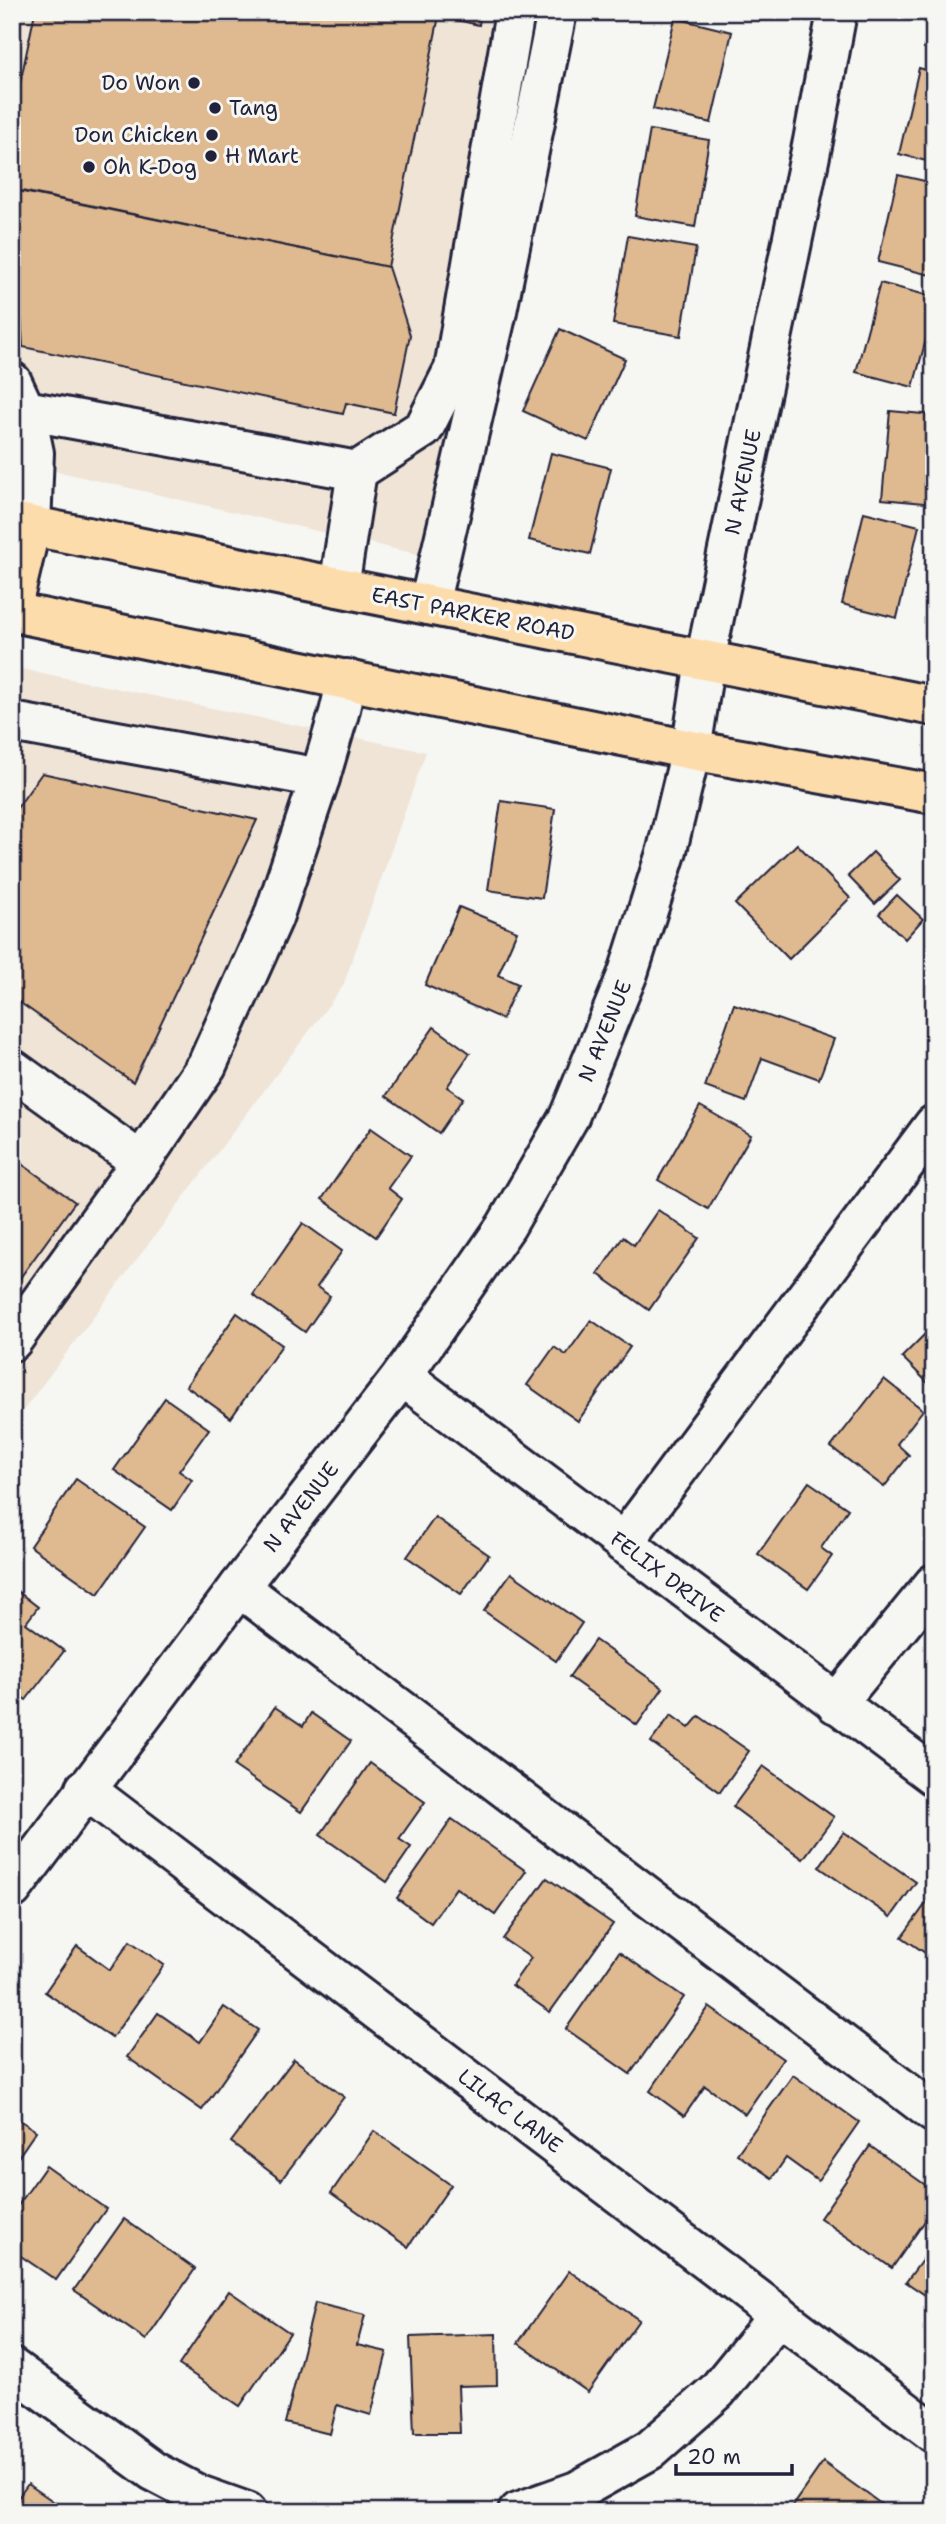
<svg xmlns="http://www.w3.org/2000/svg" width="946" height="2524" font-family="'Shantell Sans',sans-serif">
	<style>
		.built { fill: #efe4d5 }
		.building { fill: #dfb990; stroke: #22223b; stroke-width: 2 }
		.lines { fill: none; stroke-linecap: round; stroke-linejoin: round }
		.minor-casing { stroke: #22223b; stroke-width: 44 }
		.major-casing { stroke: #22223b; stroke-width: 44 }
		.minor { stroke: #f6f6f2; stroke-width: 38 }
		.major { stroke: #fddcac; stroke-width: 38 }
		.poi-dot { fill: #22223b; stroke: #f6f6f2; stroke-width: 2.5 }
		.labels { text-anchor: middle; stroke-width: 6; stroke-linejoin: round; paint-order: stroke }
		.poi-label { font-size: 21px; fill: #22223b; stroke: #f6f6f2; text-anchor: start }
		.street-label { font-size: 21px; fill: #22223b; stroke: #f6f6f2 }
	</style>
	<rect width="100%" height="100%" fill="#f6f6f2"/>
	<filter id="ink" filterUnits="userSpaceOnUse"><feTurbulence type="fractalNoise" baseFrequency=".0143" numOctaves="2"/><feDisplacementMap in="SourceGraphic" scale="14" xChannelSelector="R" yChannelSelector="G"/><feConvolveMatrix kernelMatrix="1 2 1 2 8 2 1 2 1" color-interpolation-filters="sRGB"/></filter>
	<g filter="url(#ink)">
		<g class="built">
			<polygon points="12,12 566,12 430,557 12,461"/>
			<polygon points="12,667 426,752 343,986 12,1425"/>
		</g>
		<g class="building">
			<polygon points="35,12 481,12 479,25 439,16 388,267 12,189 12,122"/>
			<polygon points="931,12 934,12 934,50 924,48"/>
			<polygon points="675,18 732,32 711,123 653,109"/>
			<polygon points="919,68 934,72 934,163 899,154"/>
			<polygon points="650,130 709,140 695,227 635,216"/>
			<polygon points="898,175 934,183 934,276 878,262"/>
			<polygon points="13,190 388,267 410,335 394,413 346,403 343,414 23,347"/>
			<polygon points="628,236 696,248 681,336 613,324"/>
			<polygon points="880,283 934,297 934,310 913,387 856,372"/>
			<polygon points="560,329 625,359 588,441 523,411"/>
			<polygon points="890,411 934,415 934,504 882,499"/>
			<polygon points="551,453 611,468 590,554 529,540"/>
			<polygon points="864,512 919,526 897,618 842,604"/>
			<polygon points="42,773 257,820 133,1082 12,997 12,815"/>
			<polygon points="501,801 555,809 542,898 488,890"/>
			<polygon points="797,844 850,898 789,959 735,904"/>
			<polygon points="873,852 900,880 875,904 848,876"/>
			<polygon points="897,895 923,919 905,939 879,914"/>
			<polygon points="459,907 517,931 498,975 518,984 502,1019 425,985"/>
			<polygon points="734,1004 834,1039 819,1079 762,1058 746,1102 705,1087"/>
			<polygon points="434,1027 470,1053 447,1087 463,1098 439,1133 386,1096"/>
			<polygon points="700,1106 751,1135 708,1209 658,1180"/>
			<polygon points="371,1128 411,1156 388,1188 402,1199 376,1237 322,1199"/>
			<polygon points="12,1157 75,1202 12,1289"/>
			<polygon points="658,1210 699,1238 649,1310 598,1274 623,1237 634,1245"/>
			<polygon points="303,1223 342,1251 317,1287 330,1296 305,1332 253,1295"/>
			<polygon points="237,1313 282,1345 231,1418 186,1386"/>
			<polygon points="591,1320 630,1347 578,1421 527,1385 554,1347 566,1355"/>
			<polygon points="934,1325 934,1389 902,1357"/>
			<polygon points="884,1379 923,1410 897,1444 909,1455 884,1487 831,1447"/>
			<polygon points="165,1398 209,1429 179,1471 192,1480 172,1510 114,1470"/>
			<polygon points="76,1479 145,1527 98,1594 30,1546"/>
			<polygon points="809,1482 848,1509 821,1548 832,1556 808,1589 758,1554"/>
			<polygon points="435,1517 489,1555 461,1594 407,1557"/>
			<polygon points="511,1573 582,1623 556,1661 484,1611"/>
			<polygon points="12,1587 38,1607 26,1623 64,1651 26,1700 12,1690"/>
			<polygon points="595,1640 663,1688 637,1725 569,1677"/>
			<polygon points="275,1707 303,1726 311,1713 351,1741 301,1812 234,1766"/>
			<polygon points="671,1715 689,1728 699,1716 749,1751 720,1792 651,1742"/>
			<polygon points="370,1763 425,1802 399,1839 411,1847 387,1882 320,1835"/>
			<polygon points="763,1766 834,1817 803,1859 733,1807"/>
			<polygon points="452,1819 526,1871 495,1915 456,1888 431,1923 397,1898"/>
			<polygon points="844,1832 916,1882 891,1917 819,1867"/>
			<polygon points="547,1878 613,1924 550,2012 512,1985 531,1958 503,1939"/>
			<polygon points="932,1895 934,1896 934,1959 902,1937"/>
			<polygon points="130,1941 164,1965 112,2038 45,1992 77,1946 110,1970"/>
			<polygon points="619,1952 684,1997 630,2074 566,2029"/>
			<polygon points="224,2007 258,2030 202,2110 127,2057 158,2013 200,2042"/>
			<polygon points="709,2007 783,2059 745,2114 705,2086 684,2116 650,2091"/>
			<polygon points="294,2059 344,2097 281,2180 231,2142"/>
			<polygon points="793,2075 859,2122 818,2181 786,2158 772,2178 737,2154"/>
			<polygon points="12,2115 36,2131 12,2166"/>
			<polygon points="374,2131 451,2185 408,2247 331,2193"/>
			<polygon points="870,2146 934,2191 934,2208 892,2268 820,2218"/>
			<polygon points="46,2166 106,2209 56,2280 12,2250 12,2214"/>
			<polygon points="124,2219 195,2269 146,2340 74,2290"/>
			<polygon points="934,2244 934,2301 906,2282"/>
			<polygon points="569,2271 639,2320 588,2392 518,2343"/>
			<polygon points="229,2291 290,2333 240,2406 179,2365"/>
			<polygon points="315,2303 365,2315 357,2345 387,2352 371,2415 337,2405 330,2434 285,2423"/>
			<polygon points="496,2334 497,2385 458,2386 460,2433 414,2433 410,2337"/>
			<polygon points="823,2462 892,2512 788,2512"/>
			<polygon points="28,2484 63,2508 61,2512 12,2512 12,2506"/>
		</g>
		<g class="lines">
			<g class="minor-casing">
				<g id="minor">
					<polyline points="12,382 25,410 357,471 424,428 454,369 515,12"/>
					<polyline points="12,407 25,410 34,453 31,526"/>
					<polyline points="339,587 357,471"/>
					<polyline points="429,605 496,316 557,12"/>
					<polyline points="12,722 320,778"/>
					<polyline points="12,1069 141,1162"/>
					<polyline points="12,1341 141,1162 207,1065 273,918 320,778 339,713 347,679"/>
					<polyline points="402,1376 934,1776"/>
					<polyline points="623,1543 934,1125"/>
					<polyline points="239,1587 934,2113"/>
					<polyline points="836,1704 934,1584"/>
					<polyline points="85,1789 934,2433"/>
					<polyline points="12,1889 239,1587 402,1376 506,1226 569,1117 628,973 667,850 691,750 705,661 813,141 837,12"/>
					<polyline points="12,2368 153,2471 199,2495 247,2512"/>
					<polyline points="518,2512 577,2491 650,2450 717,2391 779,2315"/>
				</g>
			</g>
			<g class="major-casing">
				<g id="major">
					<polyline points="12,522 934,706"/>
					<polyline points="12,606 31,526"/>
					<polyline points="12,612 691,750 934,794"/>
				</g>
			</g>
			<use href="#minor" class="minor"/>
			<use href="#major" class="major"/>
		</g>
	</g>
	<g class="poi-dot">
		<circle cx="194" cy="83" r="7"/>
		<circle cx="215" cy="108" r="7"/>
		<circle cx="212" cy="135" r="7"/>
		<circle cx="211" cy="156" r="7"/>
		<circle cx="89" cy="167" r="7"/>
	</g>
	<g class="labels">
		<g class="poi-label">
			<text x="180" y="90" text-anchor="end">Do Won</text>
			<text x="229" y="115">Tang</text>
			<text x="198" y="142" text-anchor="end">Don Chicken</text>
			<text x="225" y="163">H Mart</text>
			<text x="103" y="174">Oh K-Dog</text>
		</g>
		<g class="street-label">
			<text transform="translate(743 482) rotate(-78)" y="7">N AVENUE</text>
			<text transform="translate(473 614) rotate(11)" y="7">EAST PARKER ROAD</text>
			<text transform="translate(605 1031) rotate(-68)" y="7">N AVENUE</text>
			<text transform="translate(301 1507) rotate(-52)" y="7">N AVENUE</text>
			<text transform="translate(667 1577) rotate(37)" y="7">FELIX DRIVE</text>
			<text transform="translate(510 2111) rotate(37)" y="7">LILAC LANE</text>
		</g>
	</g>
	<rect width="946" height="2524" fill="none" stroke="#f6f6f2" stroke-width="42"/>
	<rect x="21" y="21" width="904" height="2482" fill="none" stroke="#22223b" stroke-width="2.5" filter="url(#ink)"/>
	<path d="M676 2464v10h116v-10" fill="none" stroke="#22223b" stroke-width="3.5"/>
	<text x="687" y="2464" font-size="21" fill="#22223b" stroke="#f6f6f2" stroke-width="5" paint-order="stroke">20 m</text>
</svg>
